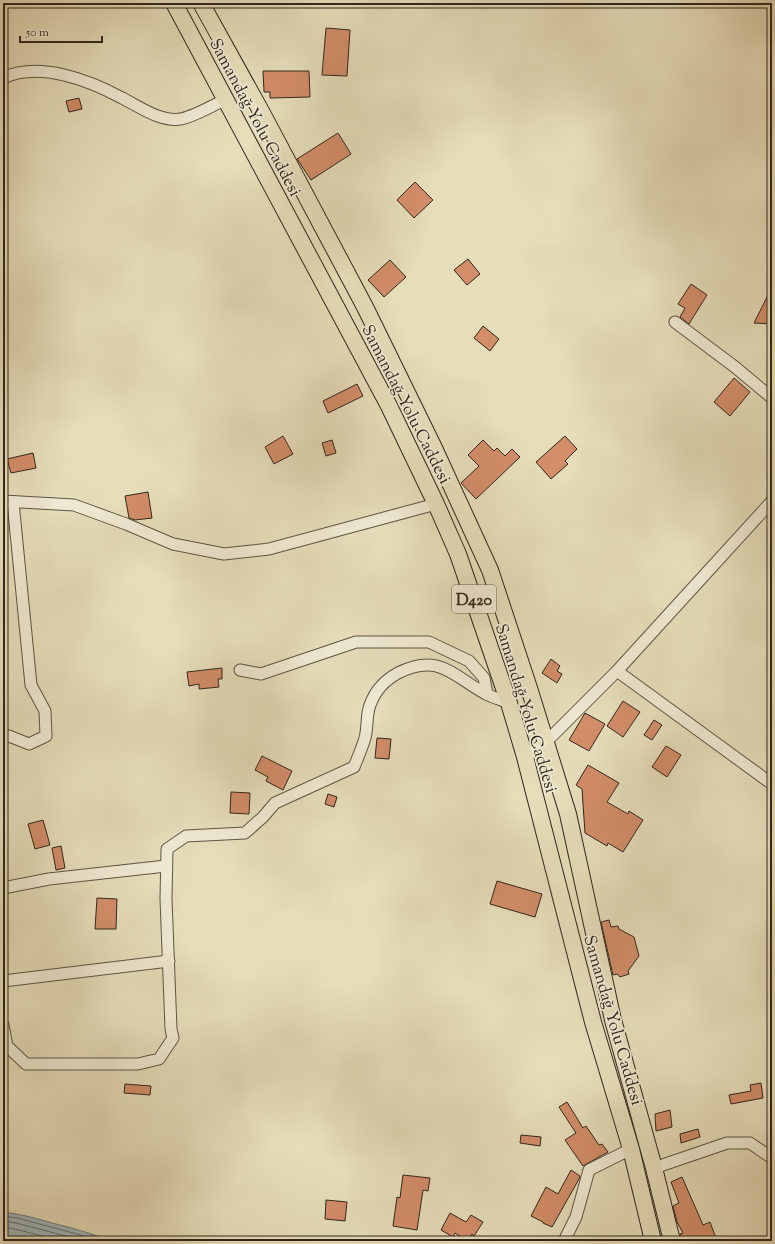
<svg xmlns="http://www.w3.org/2000/svg" width="775" height="1244" font-family="'Sorts Mill Goudy',serif">
	<style>
		.water { fill: #9db8bc; stroke: #717e7c }
		.lines { fill: none; stroke-linecap: round; stroke-linejoin: round }
		.shore { stroke: #666f6c; stroke-width: 1 }
		.building { fill: #d28d69; stroke: #30261d }
		.minor-casing { stroke: #5e5444; stroke-width: 13 }
		.highway-casing { stroke: #30261d; stroke-width: 18 }
		.minor { stroke: #efe9d2; stroke-width: 11 }
		.highway { stroke: #e6ddba; stroke-width: 16 }
		.labels { text-anchor: middle; stroke-width: 3.5; stroke-linejoin: round; paint-order: stroke }
		.shield { fill: #efe9d2; stroke: #696053; stroke-width: 1 }
		.shield-label { font-size: 16px; font-weight: bold; fill: #30261d }
		.street-label { font-size: 17px; fill: #30261d; stroke: #efe9d2 }
	</style>
	<rect width="100%" height="100%" fill="#e6ddba"/>
	<filter id="stains"><feTurbulence type="fractalNoise" baseFrequency=".005" numOctaves="4"/><feColorMatrix values="0 0 0 0 .2 0 0 0 0 .09 0 0 0 0 .02 0 0 0 .5 -.17"/></filter>
	<radialGradient id="worn" r=".72"><stop offset=".6" stop-color="#630" stop-opacity="0"/><stop offset="1" stop-color="#630" stop-opacity=".3"/></radialGradient>
	<path class="water" d="M3 1212C20 1214 36 1218 52 1223 72 1228 91 1233 110 1241H3Z"/>
	<g class="lines">
		<g class="shore">
			<polyline points="3,1216 17,1218 92,1238 100,1241"/>
			<polyline points="3,1221 16,1223 85,1241"/>
			<polyline points="3,1227 15,1229 62,1241"/>
		</g>
	</g>
	<g class="building">
		<polygon points="326,28 350,30 347,76 322,75"/>
		<polygon points="263,71 309,71 310,97 270,98 270,92 264,92"/>
		<polygon points="79,98 82,109 69,112 66,101"/>
		<polygon points="338,133 351,154 311,180 297,159"/>
		<polygon points="415,182 433,200 414,218 397,200"/>
		<polygon points="468,259 480,274 467,285 454,270"/>
		<polygon points="390,260 406,277 384,297 368,280"/>
		<polygon points="691,284 707,295 689,324 680,317 685,308 678,304"/>
		<polygon points="772,287 772,324 754,323"/>
		<polygon points="483,326 499,339 490,351 474,338"/>
		<polygon points="734,378 750,392 730,416 714,402"/>
		<polygon points="357,384 363,396 328,413 323,401"/>
		<polygon points="283,436 293,454 274,464 265,447"/>
		<polygon points="565,436 577,449 565,461 568,464 551,479 536,462"/>
		<polygon points="332,440 336,453 326,456 322,443"/>
		<polygon points="483,440 494,451 497,448 505,456 512,449 520,457 476,499 461,483 479,466 468,455"/>
		<polygon points="33,453 36,468 11,473 7,459"/>
		<polygon points="148,492 152,518 135,520 129,518 125,496"/>
		<polygon points="551,659 560,666 557,671 562,674 557,683 542,673"/>
		<polygon points="222,668 222,679 218,679 219,687 199,689 199,684 189,686 187,672"/>
		<polygon points="623,701 640,712 623,737 607,726"/>
		<polygon points="585,713 605,724 589,751 569,740"/>
		<polygon points="654,720 662,725 652,740 644,735"/>
		<polygon points="377,738 391,739 389,759 375,758"/>
		<polygon points="666,746 681,755 667,777 652,767"/>
		<polygon points="262,756 292,771 283,790 266,781 268,777 255,770"/>
		<polygon points="588,765 619,783 607,802 628,814 629,811 643,820 623,852 608,843 607,846 585,833 582,789 576,785"/>
		<polygon points="231,792 250,793 249,814 230,813"/>
		<polygon points="328,794 337,797 334,807 325,804"/>
		<polygon points="43,820 50,845 35,849 28,824"/>
		<polygon points="61,846 65,868 56,870 52,848"/>
		<polygon points="497,881 542,894 535,917 490,904"/>
		<polygon points="97,898 117,899 116,929 95,929"/>
		<polygon points="609,920 611,927 618,926 619,929 634,937 639,956 628,971 629,974 620,977 617,974 613,975 601,922"/>
		<polygon points="761,1083 763,1098 731,1104 729,1095 751,1091 750,1085"/>
		<polygon points="125,1084 151,1086 150,1095 124,1093"/>
		<polygon points="567,1102 583,1128 586,1126 599,1145 602,1144 608,1152 583,1166 565,1140 576,1133 559,1107"/>
		<polygon points="670,1110 672,1127 656,1131 655,1114"/>
		<polygon points="698,1129 700,1137 681,1143 680,1134"/>
		<polygon points="521,1135 541,1137 540,1146 520,1143"/>
		<polygon points="571,1170 580,1176 579,1179 552,1227 543,1223 543,1222 531,1216 546,1187 558,1194"/>
		<polygon points="403,1175 430,1178 428,1191 423,1190 417,1230 393,1226 397,1197 400,1198"/>
		<polygon points="682,1177 703,1225 710,1222 717,1241 681,1241 680,1234 683,1233 677,1222 673,1206 679,1203 671,1182"/>
		<polygon points="326,1200 347,1202 345,1221 325,1219"/>
		<polygon points="450,1213 466,1222 471,1215 483,1222 474,1236 472,1234 467,1241 455,1233 453,1237 441,1230"/>
	</g>
	<g class="lines">
		<g class="minor-casing">
			<g id="minor">
				<path d="M3 78C39 61 89 80 122 98 140 107 160 122 181 119 195 116 214 105 226 99"/>
				<polyline points="675,322 735,367 772,398"/>
				<polyline points="3,501 74,505 126,524 173,544 224,554 269,549 436,504"/>
				<polyline points="240,670 261,674 356,642 429,642 469,661 484,678 487,694"/>
				<polyline points="617,671 772,784"/>
				<polyline points="9,736 29,744 46,736 45,711 31,685 13,502"/>
				<polyline points="525,757 546,742 617,671 772,501"/>
				<polyline points="3,888 49,879 166,866"/>
				<polyline points="3,981 169,961"/>
				<path d="M3 1025 7 1046 26 1064H138L159 1059 173 1038 171 1029 166 899 167 849 186 836 245 833 263 817 275 803 354 767C358 757 362 748 365 738 368 727 366 715 370 705 375 691 385 680 398 673 439 652 453 676 486 694 494 698 502 700 509 703"/>
				<polyline points="654,1168 727,1143 750,1143 772,1158"/>
				<polyline points="564,1241 576,1217 589,1170 631,1149"/>
			</g>
		</g>
		<g class="highway-casing">
			<g id="highway">
				<polyline points="174,3 389,406 436,504 458,554 509,703 525,757 593,1022 631,1149 653,1241"/>
				<polyline points="201,3 262,113 365,307 434,448 490,570 529,688 568,814 613,1020 654,1168 672,1241"/>
			</g>
		</g>
		<use href="#minor" class="minor"/>
		<use href="#highway" class="highway"/>
	</g>
	<g class="labels">
		<rect class="shield" x="452" y="585" width="44" height="28" rx="3"/>
		<g class="shield-label">
			<text x="474" y="605">D420</text>
		</g>
		<g class="street-label">
			<text transform="translate(256 117) rotate(62)" y="6">Samandağ Yolu Caddesi</text>
			<text transform="translate(407 404) rotate(63)" y="6">Samandağ Yolu Caddesi</text>
			<text transform="translate(527 708) rotate(73)" y="6">Samandağ Yolu Caddesi</text>
			<text transform="translate(614 1020) rotate(74)" y="6">Samandağ Yolu Caddesi</text>
		</g>
	</g>
	<rect width="775" height="1244" fill="none" stroke="#e6ddba" stroke-width="16"/>
	<rect x="4" y="4" width="767" height="1236" fill="none" stroke="#30261d" stroke-width="2"/>
	<rect x="8" y="8" width="759" height="1228" fill="none" stroke="#30261d"/>
	<path d="M20 36v6h82v-6" fill="none" stroke="#30261d" stroke-width="2"/>
	<text x="26" y="36" font-size="12" fill="#30261d" stroke="#efe9d2" stroke-width="3" paint-order="stroke">50 m</text>
	<rect width="100%" height="100%" filter="url(#stains)"/>
	<rect width="100%" height="100%" fill="url(#worn)"/>
</svg>
